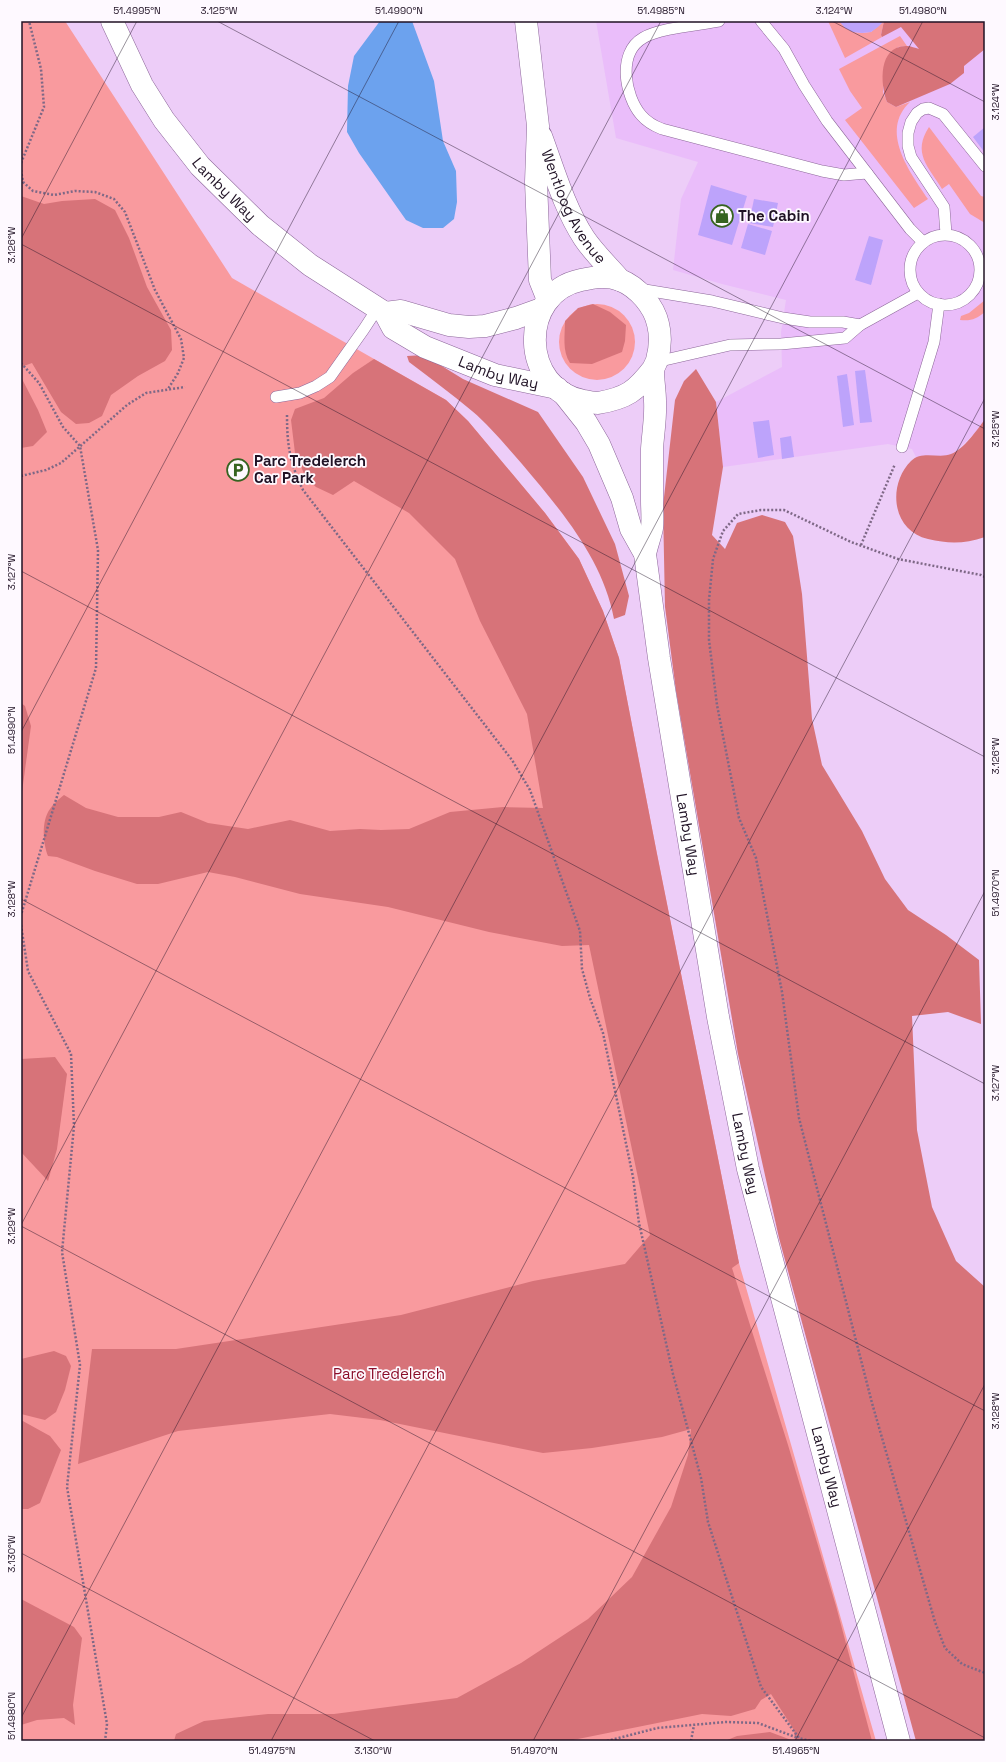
<svg xmlns="http://www.w3.org/2000/svg" width="1006" height="1762" font-family="'Space Grotesk',sans-serif">
	<style>
		.built { fill: #eabdfa }
		.green { fill: #f99a9e }
		.forest { fill: #d77379 }
		.water { fill: #6ca2ee }
		.building { fill: #bda3fb }
		.lines { fill: none; stroke-linecap: round; stroke-linejoin: round }
		.service-casing { stroke: #8c6799; stroke-width: 12 }
		.minor-casing { stroke: #8c6799; stroke-width: 23 }
		.tertiary-casing { stroke: #8c6799; stroke-width: 23 }
		.path { stroke: #7e6886; stroke-width: 2.5; stroke-dasharray: 2 2; stroke-linecap: butt }
		.service { stroke: #fff; stroke-width: 11 }
		.minor { stroke: #fff; stroke-width: 22 }
		.tertiary { stroke: #fff; stroke-width: 22 }
		.ticks { fill: none; stroke: #201225; stroke-width: 1; stroke-opacity: 0.45 }
		.labels { text-anchor: middle; stroke-width: 3.5; stroke-linejoin: round; paint-order: stroke }
		.street-label { font-size: 15px; fill: #201225; stroke: #fef9ff }
		.poi-label { font-size: 15px; font-weight: bold; fill: #201225; stroke: #fef9ff; text-anchor: start }
		.park-label { font-size: 15px; fill: #8b0d2a; stroke: #fef9ff }
		.neatline { fill: none; stroke: #201225; stroke-width: 1.5 }
		.ticks-label { font-size: 10px; text-anchor: middle; fill: #201225 }
	</style>
	<rect width="100%" height="100%" fill="#edcdf8"/>
	<polygon class="built" points="596,21 985,21 985,419 975,433 955,452 950,455 918,461 912,449 888,444 723,467 716,402 782,367 781,332 786,300 722,284 673,270 681,199 698,162 616,138"/>
	<g class="green">
		<polygon points="21,21 65,21 232,278 446,400 468,421 545,513 579,559 603,611 619,658 657,854 739,1263 876,1741 21,1741"/>
		<polygon points="828,21 839,21 853,32 862,33 871,32 884,21 881,35 882,37 845,58"/>
		<path d="M900 36 907 46 898 47 883 70V92L887 102 896 107 910 102C879 131 910 172 928 199L914 208 845 120 862 108 850 91 839 69Z"/>
		<path d="M929 127 981 196 985 197V223L970 214 949 184 942 189C928 166 912 153 929 127Z"/>
		<path d="M985 300V312C976 319 972 321 960 320L961 316 969 313Z"/>
		<circle cx="597" cy="342" r="38"/>
	</g>
	<g class="forest">
		<path d="M884 21H985V49L964 66V73L950 84 896 107 887 102C880 84 878 45 907 46 911 46 915 48 919 49L901 27 882 37 881 35Z"/>
		<polygon points="21,196 44,204 62,201 95,199 115,210 129,238 147,287 171,330 172,350 165,361 138,376 111,395 102,416 89,423 76,424 61,412 32,363 21,367"/>
		<path d="M593 304 610 312 626 325 625 341 622 352 592 364 570 363C562 351 565 335 565 321L578 308Z"/>
		<path d="M424 355 463 379 538 412 583 477 615 544 629 596 625 615 614 619C603 559 560 509 522 464 506 446 490 426 472 411 452 394 430 378 409 362L407 356Z"/>
		<path d="M374 359 446 400 468 421 545 513 579 559 603 611 619 658 657 854 739 1263 732 1268 788 1445 836 1606 872 1741H795L794 1730 771 1694 761 1700 755 1709 731 1716 702 1714 568 1741H174L176 1734 204 1721 268 1714H334L457 1698 521 1663 588 1619 632 1577 671 1507 688 1455 691 1429 662 1437 592 1448 543 1453 380 1420 330 1414 178 1431 78 1464 92 1349H176L401 1315 533 1281 625 1264 650 1235 589 945 562 946 489 932 388 907 300 894 235 877 208 872 158 884H137L95 871 57 857 48 856C43 844 41 821 50 809 53 804 59 799 64 795L86 808 118 817H159L181 812 208 823 248 829 290 820 330 831 360 829 381 830 409 829 450 812 503 807 543 808 527 714 480 621 455 559 409 513 354 481 333 495 316 487 306 478 295 453 291 420 295 409 324 398 353 373Z"/>
		<polygon points="696,369 716,402 723,467 712,535 725,549 737,523 762,515 785,522 793,536 802,594 812,719 822,765 862,831 885,879 908,910 946,935 979,960 981,1024 948,1012 912,1016 917,1130 932,1207 956,1261 985,1287 985,1741 916,1741 779,1238 738,1054 676,691 665,607 663,506 675,400 684,381"/>
		<polygon points="21,377 38,410 47,432 33,446 21,448"/>
		<path d="M985 419V537C964 544 949 544 928 539 892 531 887 485 911 461 922 450 939 459 951 454 964 449 977 430 985 419Z"/>
		<polygon points="21,703 25,706 31,726 21,799"/>
		<polygon points="55,1057 67,1074 57,1149 48,1181 21,1152 21,1059"/>
		<polygon points="54,1351 66,1356 71,1366 65,1390 56,1412 45,1420 21,1414 21,1359"/>
		<polygon points="21,1420 50,1436 61,1450 40,1503 28,1509 21,1509"/>
		<polygon points="21,1599 74,1627 82,1638 73,1705 75,1725 64,1718 37,1720 21,1725"/>
		<polygon points="770,1732 794,1741 725,1741 737,1736"/>
	</g>
	<polygon class="water" points="380,21 412,21 434,81 443,141 456,171 457,202 454,219 443,228 423,228 406,220 359,153 347,132 348,86 354,56"/>
	<g class="building">
		<polygon points="839,21 884,21 878,27 871,32 862,33 853,32 845,28"/>
		<polygon points="985,127 985,153 973,137"/>
		<polygon points="711,185 747,196 732,245 698,235"/>
		<polygon points="754,199 778,203 773,227 749,223"/>
		<polygon points="748,224 772,231 765,255 741,248"/>
		<polygon points="869,236 883,240 871,285 855,280"/>
		<polygon points="865,370 872,422 860,423 855,371"/>
		<polygon points="847,374 854,425 843,427 837,376"/>
		<polygon points="769,420 774,455 758,458 753,422"/>
		<polygon points="791,436 794,457 782,459 780,438"/>
	</g>
	<g class="lines">
		<g class="service-casing">
			<g id="service">
				<path d="M719 21C699 25 660 28 643 38 617 53 625 96 641 115 647 122 654 126 662 129L822 171 844 175 867 173"/>
				<polyline points="761,21 784,49 804,85 827,121 910,229 923,242"/>
				<polyline points="946,234 944,207 911,157 908,146 908,133 911,122 917,113 923,109 929,108 943,114 985,166"/>
				<circle cx="945" cy="270" r="35"/>
				<polyline points="639,289 712,301 783,318 810,322 843,322 860,325"/>
				<polyline points="656,362 730,345 781,344 845,338 860,325 918,293"/>
				<polyline points="276,397 300,393 316,386 330,377 364,329 377,309"/>
				<polyline points="902,447 934,342 939,304"/>
			</g>
		</g>
		<g class="minor-casing">
			<g id="minor">
				<path id="s1" d="M112 21 142 85 164 120 200 166 260 225 310 265 385 313 393 328 425 347 495 375 557 388"/>
				<polyline points="385,313 401,311 449,325 469,327 485,326 516,318 541,309"/>
			</g>
		</g>
		<g class="tertiary-casing">
			<g id="tertiary">
				<polyline points="526,21 538,126 536,182 540,280 548,300"/>
				<path id="s2" d="M541 136C554 171 564 207 584 238 594 253 608 266 620 280"/>
				<path id="s3" d="M563 393 586 422 599 444 622 498 631 529 645 554 659 658 718 1017 748 1169 899 1741"/>
				<path d="M645 554C647 545 650 537 652 528 653 519 652 509 652 501 652 484 652 467 652 449 653 433 656 417 655 401 655 391 653 381 653 371 653 367 656 364 657 360 660 349 661 336 658 324 654 306 638 287 620 280 607 275 595 277 581 280 518 293 520 390 584 401 588 402 594 403 598 403 627 398 636 391 653 369"/>
			</g>
		</g>
		<g class="path">
			<polyline points="21,163 44,107 41,69 29,21"/>
			<polyline points="21,170 23,182 33,191 54,195 75,191 95,192 114,199 125,212 155,290 181,339 184,358 178,373 168,389"/>
			<polyline points="21,363 39,383 63,427 80,446 98,550 96,668 21,915"/>
			<path d="M287 415C287 446 290 463 303 490L512 760 530 790 580 931 582 969 590 998 603 1033 633 1177 639 1223 673 1374 701 1478 708 1522 761 1687 799 1738 811 1741"/>
			<polyline points="21,476 46,470 61,463 127,405 146,393 185,387"/>
			<polyline points="861,545 895,464"/>
			<polyline points="985,577 981,575 898,559 851,542 784,510 761,510 738,514 723,531 713,559 709,600 709,640 717,705 739,818 756,858 782,992 799,1118 872,1403 935,1622 945,1648 962,1664 985,1673"/>
			<polyline points="21,925 28,971 71,1054 74,1126 62,1252 80,1365 67,1487 107,1724 105,1741"/>
			<polyline points="607,1741 657,1728 726,1722 758,1723 798,1738"/>
			<polyline points="691,1741 694,1725"/>
		</g>
		<use href="#service" class="service"/>
		<use href="#minor" class="minor"/>
		<use href="#tertiary" class="tertiary"/>
	</g>
	<path class="ticks" d="M217 21 985 429M832 21 985 102M21 239 137 21M21 244 985 757M21 571 985 1084M21 732 399 21M21 899 985 1411M21 1225 661 21M21 1226 985 1738M21 1553 375 1741M21 1718 923 21M271 1741 985 398M533 1741 985 891M795 1741 985 1384"/>
	<defs>
		<g id="shop-ring" transform="scale(1.15)"><circle r="9.5" fill="#fef9ff" stroke="#366321" stroke-width="1.5"/><path d="M-5-2.5h2.3a2.7 3.5 0 0 1 5.4 0H5L5.5 6h-11ZM-1.5-2.5h3a1.5 2.3 0 0 0-3 0Z" fill="#366321"/></g>
		<g id="parking-ring" transform="scale(1.15)"><circle r="9.5" fill="#fef9ff" stroke="#366321" stroke-width="1.5"/><path d="M-3.5-5.5H1a3.5 3.5 0 0 1 0 7H-1V5.5H-3.5ZM-1-3.4V-.6H.8a1.4 1.4 0 0 0 0-2.8Z" fill="#366321"/></g>
	</defs>
	<g fill-rule="evenodd">
		<use href="#shop-ring" x="722" y="216"/>
		<use href="#parking-ring" x="238" y="470"/>
	</g>
	<g class="labels">
		<g class="street-label">
			<text dy="5" stroke="none"><textPath href="#s1" startOffset="204">Lamby Way</textPath></text>
			<text dy="5" stroke="none"><textPath href="#s2" startOffset="78">Wentloog Avenue</textPath></text>
			<text dy="5" stroke="none"><textPath href="#s1" startOffset="540">Lamby Way</textPath></text>
			<text dy="5" stroke="none"><textPath href="#s3" startOffset="466">Lamby Way</textPath></text>
			<text dy="5" stroke="none"><textPath href="#s3" startOffset="790">Lamby Way</textPath></text>
			<text dy="5" stroke="none"><textPath href="#s3" startOffset="1114">Lamby Way</textPath></text>
		</g>
		<g class="poi-label">
			<text x="738" y="221">The Cabin</text>
			<text x="254" y="466">Parc Tredelerch<tspan x="254" dy="17">Car Park</tspan></text>
		</g>
		<g class="park-label">
			<text x="389" y="1379">Parc Tredelerch</text>
		</g>
	</g>
	<rect width="1006" height="1762" fill="none" stroke="#fef9ff" stroke-width="44"/>
	<rect x="22" y="22" width="962" height="1718" class="neatline"/>
	<g class="ticks-label">
		<text x="137" y="14">51.4995°N</text>
		<text x="219" y="14">3.125°W</text>
		<text x="399" y="14">51.4990°N</text>
		<text x="661" y="14">51.4985°N</text>
		<text x="834" y="14">3.124°W</text>
		<text x="923" y="14">51.4980°N</text>
		<text transform="translate(995 102) rotate(-90)" y="4">3.124°W</text>
		<text transform="translate(11 245) rotate(-90)" y="4">3.126°W</text>
		<text transform="translate(995 429) rotate(-90)" y="4">3.125°W</text>
		<text transform="translate(11 572) rotate(-90)" y="4">3.127°W</text>
		<text transform="translate(11 730) rotate(-90)" y="4">51.4990°N</text>
		<text transform="translate(995 756) rotate(-90)" y="4">3.126°W</text>
		<text transform="translate(995 893) rotate(-90)" y="4">51.4970°N</text>
		<text transform="translate(11 899) rotate(-90)" y="4">3.128°W</text>
		<text transform="translate(995 1083) rotate(-90)" y="4">3.127°W</text>
		<text transform="translate(11 1226) rotate(-90)" y="4">3.129°W</text>
		<text transform="translate(995 1411) rotate(-90)" y="4">3.128°W</text>
		<text transform="translate(11 1554) rotate(-90)" y="4">3.130°W</text>
		<text transform="translate(11 1716) rotate(-90)" y="4">51.4980°N</text>
		<text x="272" y="1754">51.4975°N</text>
		<text x="373" y="1754">3.130°W</text>
		<text x="534" y="1754">51.4970°N</text>
		<text x="796" y="1754">51.4965°N</text>
	</g>
</svg>
